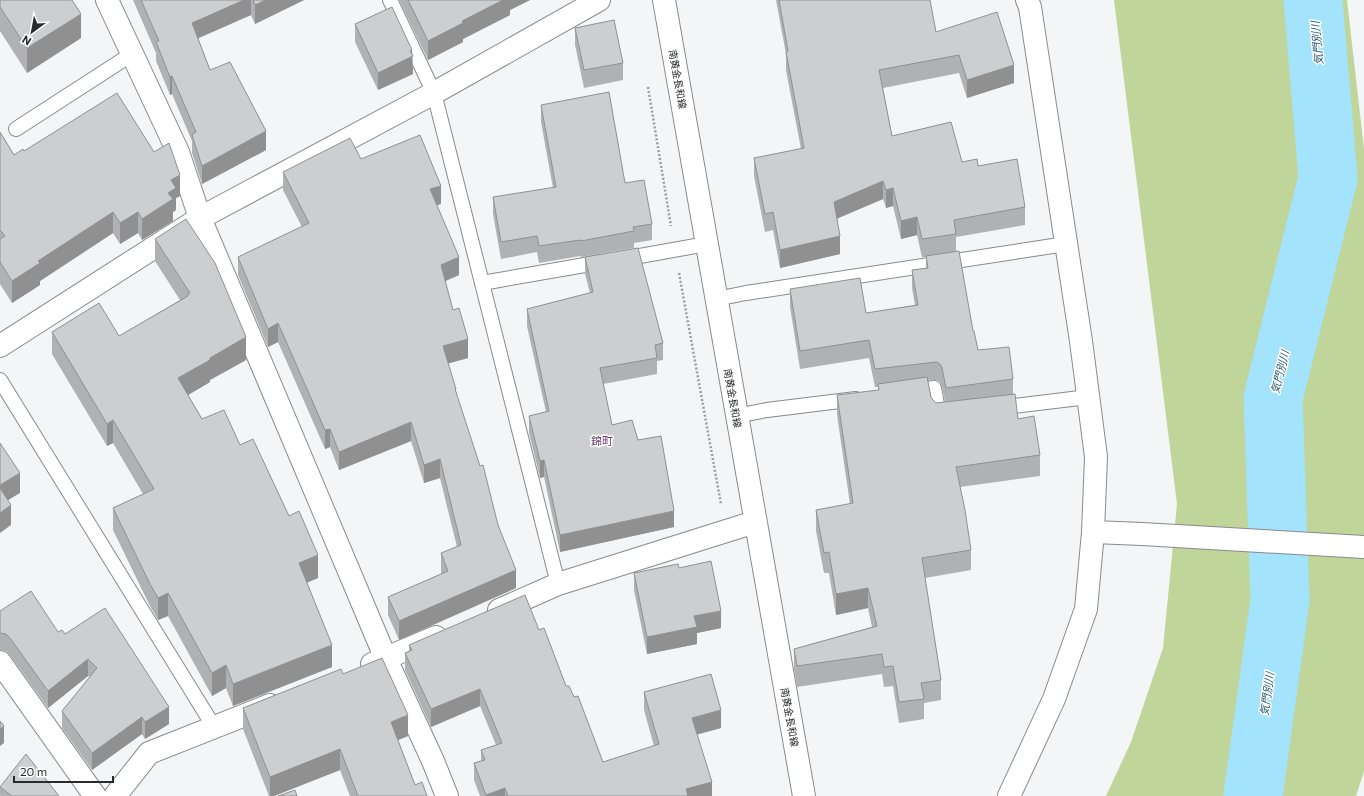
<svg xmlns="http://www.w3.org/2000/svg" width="1364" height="796" font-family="Commissioner,'Noto Sans JP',sans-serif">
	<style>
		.green { fill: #bfd59a }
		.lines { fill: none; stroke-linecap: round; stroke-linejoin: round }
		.river { stroke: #a3e3fb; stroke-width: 59 }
		.lane-casing { stroke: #898a8b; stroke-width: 16 }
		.street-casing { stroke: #898a8b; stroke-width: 24 }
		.secondary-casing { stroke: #898a8b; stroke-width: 24 }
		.path { stroke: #9c9d9e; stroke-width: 2.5; stroke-dasharray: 2 2; stroke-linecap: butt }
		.lane { stroke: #fff; stroke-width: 14 }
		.street { stroke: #fff; stroke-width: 22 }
		.secondary { stroke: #fff; stroke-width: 22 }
		.wall { fill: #b0b1b2; fill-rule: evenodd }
		.shaded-wall { fill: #909091 }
		.building { fill: #cdcecf; stroke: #909091 }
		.labels { text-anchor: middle; stroke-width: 3; stroke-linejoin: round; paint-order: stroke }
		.street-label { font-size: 10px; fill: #292a2a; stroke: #fff }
		.water-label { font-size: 11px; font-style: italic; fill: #26586a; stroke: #fff }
		.neighbourhood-label { font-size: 11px; fill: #6d4177; stroke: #fff }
	</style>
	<rect width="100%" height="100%" fill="#f4f5f6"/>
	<polygon class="green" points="1114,0 1347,0 1364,149 1364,771 1356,796 1106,796 1131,742 1163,648 1177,504"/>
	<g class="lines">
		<polyline class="river" points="1253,796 1280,600 1273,398 1328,178 1313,0"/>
		<g class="lane-casing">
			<g id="lane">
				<polyline points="390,0 434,93 558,584"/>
				<polyline points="16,129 132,54"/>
				<polyline points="623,259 707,244"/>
				<polyline points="482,283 602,262"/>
				<polyline points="716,299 746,293 1066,244"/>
				<polyline points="0,380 214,727"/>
				<polyline points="910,392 934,388 939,415 945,415"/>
				<polyline points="997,408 1088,397"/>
				<polyline points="736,416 767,410 856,399"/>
			</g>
		</g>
		<g class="street-casing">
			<g id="street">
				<polyline points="107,0 178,152 200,218 386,659 433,761 447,796"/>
				<polyline points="0,346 200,218 434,93 599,0"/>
				<polyline points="1093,532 1142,534 1364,547"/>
				<polyline points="499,610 558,584 755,522"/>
				<polyline points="0,662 95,796"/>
				<polyline points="372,664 436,637"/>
				<polyline points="115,796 149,753 270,705"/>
				<polyline points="1009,796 1054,699 1086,609 1093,532 1096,457 1081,341 1030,7 1027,0"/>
			</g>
		</g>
		<g class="secondary-casing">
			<polyline id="secondary" points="664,0 804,796"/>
		</g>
		<g class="path">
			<polyline points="648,87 671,226"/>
			<polyline points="679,273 721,504"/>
		</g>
		<use href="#lane" class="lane"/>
		<use href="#street" class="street"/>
		<use href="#secondary" class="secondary"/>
	</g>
	<g class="wall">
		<polygon points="0,0 81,38 27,73 0,31"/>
		<polygon points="133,0 304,0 255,24 251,15 198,38 210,70 266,150 202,184 192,153 192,141 172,94 170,95 156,61 156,53"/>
		<polygon points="399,0 530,0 510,10 510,15 463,39 463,42 428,60"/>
		<path d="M776 0H930L936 32 1014 83 967 98 959 73 883 88 892 136 962 162 978 166 1025 207V225L956 237V251L973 331 978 350 1013 379V394L1018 419 1040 455V476L960 487 971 550V570L925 578 941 680V700L924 703V719L899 723 893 686 884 687 882 674 797 687 794 669V649L872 627 868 608 836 615 829 573H824L816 531V510L850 504 837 415V395L878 390V387H875L869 358 800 369 790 307V289L866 313 915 305 912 288V270L926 268V257H922L917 235 901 239 893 206 886 208 883 199 837 218 840 254 780 268 773 230 765 232 754 176V158L801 149 786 70V54ZM937 380 940 382 942 386 945 402 936 403 933 400 931 397 928 381Z"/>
		<polygon points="355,24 412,50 413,74 378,90 355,42"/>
		<polygon points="575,28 623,63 623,80 584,88 575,45"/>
		<polygon points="541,105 625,183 652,224 652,240 634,243 634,248 581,257 580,256 539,263 537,252 501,259 493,214 493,197 553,188 541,122"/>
		<polygon points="0,132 14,155 24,151 180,196 176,198 176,210 173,212 173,221 142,240 138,233 120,244 113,233 40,281 40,285 12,303 0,284"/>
		<polygon points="361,159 441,204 437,205 459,275 445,281 453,310 468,358 448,363 456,395 498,525 516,588 399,640 388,615 388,597 441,574 441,553 457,547 440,478 424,483 411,441 339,470 330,447 325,449 278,342 268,347 238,275 238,257 302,227 283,190 283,172"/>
		<polygon points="155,239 246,360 210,380 210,382 188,395 202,419 240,445 318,578 306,583 332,667 233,706 226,688 212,696 168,616 158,620 150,606 113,530 113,508 143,494 113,443 107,446 52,354 52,332 119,336 180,300 155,261"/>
		<polygon points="585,257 663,343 663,360 657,361 657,374 603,384 612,425 638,440 674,527 560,552 544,477 540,478 529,433 529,416 546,412 527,326 527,309 590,293 585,274"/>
		<polygon points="679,568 721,628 697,633 697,644 647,654 634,590 634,573"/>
		<polygon points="0,611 65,634 169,724 145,739 142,734 92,770 62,728 62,711 90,677 88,676 48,708 10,655 6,651 0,650"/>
		<polygon points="539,630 566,686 574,697 603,762 654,746 644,710 644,692 721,728 697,734 712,796 480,796 474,780 474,763 481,761 481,750 496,745 480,706 431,727 405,670 405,653 409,651 409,645"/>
		<polygon points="343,674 408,736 398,740 415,785 427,796 350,796 340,770 274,796 269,796 243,729 243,708"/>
		<polygon points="0,787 59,796 0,796"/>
	</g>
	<g class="shaded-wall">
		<polygon points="244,0 251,0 251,15 192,41 192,23"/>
		<polygon points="266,0 304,0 255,24 255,5"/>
		<polygon points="503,0 530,0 510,10 510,15 463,39 463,42 428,60 428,41 462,21"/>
		<polygon points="81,14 81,38 27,73 27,48"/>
		<polygon points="412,50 413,74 378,90 378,73"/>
		<polygon points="1014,65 1014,83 967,98 967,80"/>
		<polygon points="172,76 172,94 170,95 170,77"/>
		<polygon points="266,131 266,150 202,184 202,166"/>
		<polygon points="180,175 180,196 176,198 176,210 173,212 173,221 142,240 142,219 168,193 171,180"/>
		<polygon points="883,181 883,199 834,220 834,202"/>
		<polygon points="441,186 441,204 430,207 430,189"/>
		<polygon points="893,188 893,206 886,208 886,190"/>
		<polygon points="113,212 113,233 40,281 40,285 12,303 12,281 38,261"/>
		<polygon points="138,212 138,233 120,244 120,223"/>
		<polygon points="917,217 917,235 901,239 901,221"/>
		<polygon points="840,236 840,254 780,268 780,250"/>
		<polygon points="459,257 459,275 441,283 441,265"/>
		<polygon points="278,323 278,342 268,347 268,329"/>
		<polygon points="246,337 246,360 210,380 210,382 178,401 178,378 210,358"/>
		<polygon points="468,339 468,358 443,365 443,346"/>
		<polygon points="113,420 113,443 107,446 107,424"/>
		<polygon points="411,422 411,441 339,470 339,452"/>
		<polygon points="330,429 330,447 325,449 325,430"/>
		<polygon points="440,459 440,478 424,483 424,465"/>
		<polygon points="544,460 544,477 540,478 540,461"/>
		<polygon points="20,473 20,493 0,505 0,485"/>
		<polygon points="11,505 11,525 0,533 0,513"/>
		<polygon points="674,511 674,527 560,552 560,535"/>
		<polygon points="318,555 318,578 299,586 299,563"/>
		<polygon points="516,570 516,588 399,640 399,621"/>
		<polygon points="868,588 868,608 836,615 836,594"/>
		<polygon points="168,593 168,616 158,620 158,598"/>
		<polygon points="721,611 721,628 697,633 697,644 647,654 647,637 694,616"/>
		<polygon points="332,645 332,667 233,706 233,684"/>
		<polygon points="88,659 88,676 48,708 48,691"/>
		<polygon points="226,665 226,688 212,696 212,673"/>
		<polygon points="480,689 480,706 431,727 431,709"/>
		<polygon points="169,707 169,724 145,739 145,722"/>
		<polygon points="721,710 721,728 692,736 692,718"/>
		<polygon points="408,715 408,736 391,743 391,722"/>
		<polygon points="142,717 142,734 92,770 92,753"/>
		<polygon points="4,726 4,743 0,746 0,729"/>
		<polygon points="340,749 340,770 274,796 270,796 270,777"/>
		<polygon points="712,782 712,796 686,796 686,789"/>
		<polygon points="505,788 505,796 486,796 486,795"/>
	</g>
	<g class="building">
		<polygon points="0,0 72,0 81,14 27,48 0,7"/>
		<polygon points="141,0 244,0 192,23 210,70 230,62 266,131 202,166 192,135 196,132 172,76 170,77 156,42 159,41"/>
		<polygon points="253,0 266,0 255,5"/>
		<polygon points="408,0 503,0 462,21 463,23 428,41"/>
		<polygon points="779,0 930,0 936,32 997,12 1014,65 967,80 959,55 879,70 892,136 951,122 962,162 977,159 978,166 1017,159 1025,207 954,220 956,234 922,239 917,217 901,221 893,188 886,190 883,181 834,202 840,236 780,250 773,212 765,214 754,158 804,148 786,52 788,51"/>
		<polygon points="392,7 412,50 410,51 413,56 378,73 355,24"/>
		<polygon points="614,20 623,63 584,70 575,28"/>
		<polygon points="609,92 625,183 644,180 652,224 633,227 634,231 581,241 580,240 539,246 537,236 501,242 493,197 556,187 541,105"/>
		<polygon points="117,93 154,152 169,143 180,175 171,180 176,188 168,193 173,199 142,219 138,212 120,223 113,212 38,261 40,263 12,281 0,262 0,239 5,236 0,230 0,132 14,155 23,149 24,151"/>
		<polygon points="420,135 441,186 430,189 459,257 441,265 453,310 459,308 468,339 443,346 456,389 455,389 480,466 483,465 498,525 516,570 399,621 388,597 448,571 441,553 461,545 440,459 424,465 411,422 339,452 330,429 325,430 278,323 268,329 238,257 309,223 283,172 350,138 361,159"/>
		<polygon points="186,219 215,263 246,337 210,358 210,360 178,378 202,419 224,410 240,445 253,439 289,516 299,511 318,555 299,563 332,645 233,684 226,665 212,673 168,593 158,598 150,584 113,508 154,489 113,420 107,424 52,332 99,303 119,336 188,296 188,294 190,293 155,239"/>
		<polygon points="638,248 663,343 655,345 657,358 600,368 612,425 632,420 638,440 661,436 674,511 560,535 544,460 540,461 529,416 549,411 527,309 593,292 585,257"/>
		<polygon points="959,251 973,331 974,331 978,350 1009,347 1013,379 946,388 942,368 940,364 937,362 875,369 869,340 800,351 790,289 860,278 866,313 918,305 912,270 928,268 926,256"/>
		<polygon points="927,377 931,397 933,400 936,403 1015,394 1018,419 1034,416 1040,455 956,467 965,510 971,550 922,558 941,680 921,683 924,699 899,702 893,666 884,667 882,654 797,666 794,649 877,626 868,588 836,594 829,552 824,553 816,510 853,503 837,395 879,390 878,384"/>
		<polygon points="0,443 20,473 0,485"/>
		<polygon points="0,488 11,505 0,513"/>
		<polygon points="711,561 721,611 694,616 697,627 647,637 634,573 678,564 679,568"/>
		<polygon points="31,591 58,632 62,630 65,634 105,608 169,707 145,722 142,717 92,753 62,711 97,668 88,659 48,691 10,638 6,634 0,633 0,611"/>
		<polygon points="525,595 539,630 544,628 566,686 569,686 574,697 578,696 603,762 659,744 644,692 711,674 721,710 692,718 712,782 686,789 688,796 508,796 505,788 486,795 474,763 485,760 481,750 502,743 480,689 431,709 405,653 412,650 409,645"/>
		<polygon points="382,658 408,715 391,722 415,785 422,782 427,796 358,796 340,749 270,777 243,708 341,669 343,674"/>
		<polygon points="0,721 4,726 0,729"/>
		<polygon points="26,754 59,796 12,796 0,787"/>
		<polygon points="295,790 297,796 278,796"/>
	</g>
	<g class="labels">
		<g class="street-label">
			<text transform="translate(678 79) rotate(80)" y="4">南黄金長和線</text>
			<text transform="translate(733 398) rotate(80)" y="4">南黄金長和線</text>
			<text transform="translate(790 717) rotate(80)" y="4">南黄金長和線</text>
		</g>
		<g class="water-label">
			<text transform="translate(1317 43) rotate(-95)" y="4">気門別川</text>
			<text transform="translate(1280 372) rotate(-76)" y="4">気門別川</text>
			<text transform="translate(1267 694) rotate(-82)" y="4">気門別川</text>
		</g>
		<g class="neighbourhood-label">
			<text x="602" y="445">錦町</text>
		</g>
	</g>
	<g transform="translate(32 32) rotate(212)" stroke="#ffffff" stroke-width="3" paint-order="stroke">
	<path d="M0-3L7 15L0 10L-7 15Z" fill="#292a2a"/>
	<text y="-6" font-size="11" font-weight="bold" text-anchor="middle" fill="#292a2a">N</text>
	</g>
	<path d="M14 776v6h99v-6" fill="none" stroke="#292a2a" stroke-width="2"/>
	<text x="20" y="776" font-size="12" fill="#292a2a" stroke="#ffffff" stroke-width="3" paint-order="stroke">20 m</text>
</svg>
